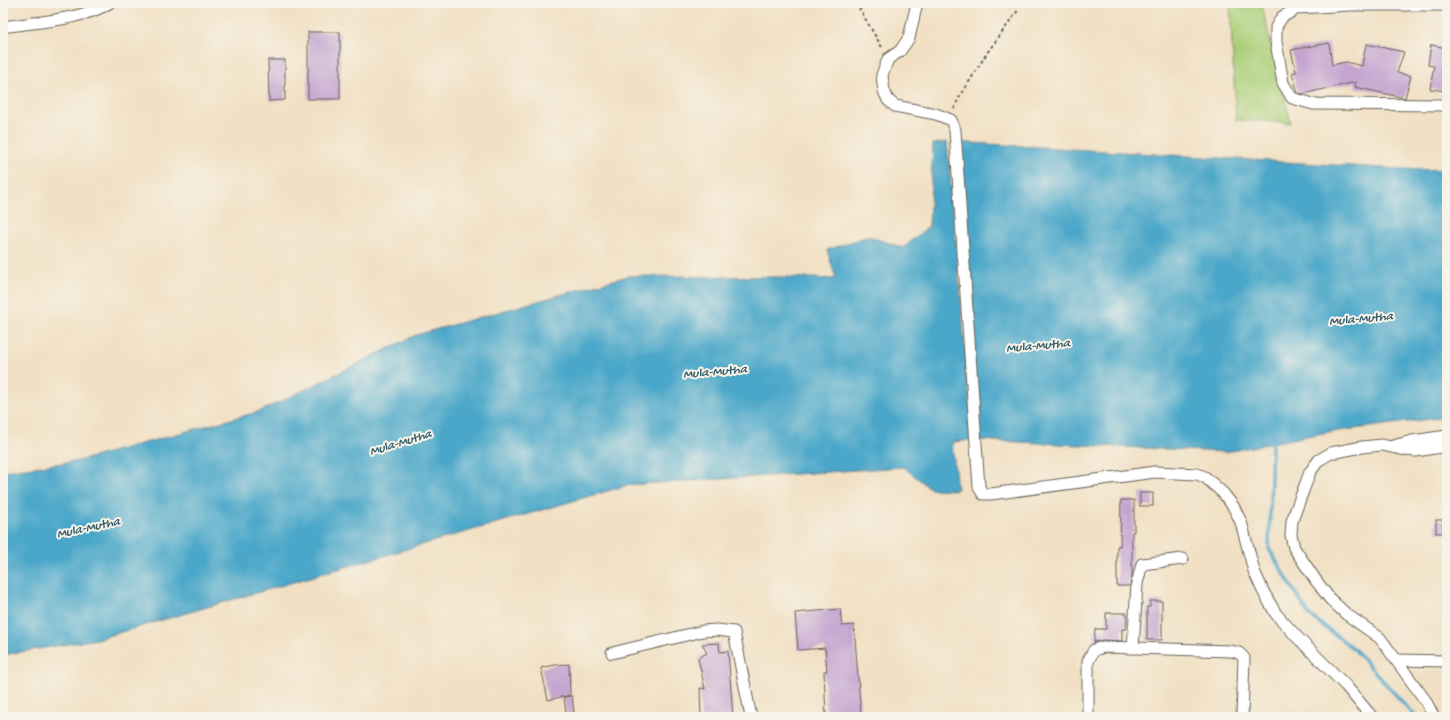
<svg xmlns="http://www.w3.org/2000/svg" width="1450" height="720" font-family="'Gochi Hand',sans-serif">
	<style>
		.green { fill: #abcf79; stroke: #64764a }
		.water { fill: #4ba7c9; stroke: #346272 }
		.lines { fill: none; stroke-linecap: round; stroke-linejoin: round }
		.stream { stroke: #4ba7c9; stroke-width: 3.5 }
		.building { fill: #c5a5d0 }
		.minor-casing { stroke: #676156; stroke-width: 13 }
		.path { stroke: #676156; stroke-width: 2; stroke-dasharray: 3 3; stroke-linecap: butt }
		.minor { stroke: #fff; stroke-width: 11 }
		.labels { text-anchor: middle; stroke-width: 4; stroke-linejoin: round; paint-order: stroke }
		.water-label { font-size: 13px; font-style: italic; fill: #315b6a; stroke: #f7f3e8 }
	</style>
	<rect width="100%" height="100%" fill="#f7f3e8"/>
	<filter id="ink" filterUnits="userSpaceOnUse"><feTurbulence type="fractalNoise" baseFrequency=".025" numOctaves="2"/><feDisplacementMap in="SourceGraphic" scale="8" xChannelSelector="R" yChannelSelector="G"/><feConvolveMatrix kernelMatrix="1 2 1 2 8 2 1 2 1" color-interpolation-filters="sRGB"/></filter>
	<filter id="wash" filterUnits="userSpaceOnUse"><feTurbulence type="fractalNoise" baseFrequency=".012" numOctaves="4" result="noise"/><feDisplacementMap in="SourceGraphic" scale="16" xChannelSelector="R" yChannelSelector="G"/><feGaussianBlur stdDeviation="0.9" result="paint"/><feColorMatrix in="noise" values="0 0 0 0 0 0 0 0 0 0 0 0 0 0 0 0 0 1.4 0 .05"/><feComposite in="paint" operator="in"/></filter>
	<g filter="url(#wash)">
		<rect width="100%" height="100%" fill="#f1e0c3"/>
		<polygon class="green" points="1230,3 1261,3 1291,123 1236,120"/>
		<g class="water">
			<polygon points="947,142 973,440 952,442 957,490 931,489 903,467 628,485 97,639 3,655 3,471 78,461 261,411 416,335 628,276 785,277 836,279 827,250 868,236 903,248 929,226 933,144"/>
			<polygon points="955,142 1401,169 1447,170 1447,417 1323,433 1226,452 976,440"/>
		</g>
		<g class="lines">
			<polyline class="stream" points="1272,439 1269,549 1309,615 1355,650 1416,717"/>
		</g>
		<g id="blocks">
			<g class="building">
				<rect x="308" y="32" width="32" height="67"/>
				<polygon points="1329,43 1332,65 1346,62 1362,66 1366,44 1404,52 1397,73 1411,76 1405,98 1355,87 1356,82 1302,94 1298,93 1292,73 1296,72 1291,50"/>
				<polygon points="1431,45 1447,48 1447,91 1430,89 1434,66 1428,65"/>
				<polygon points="268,60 285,60 285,100 269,101"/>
				<rect x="1140" y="493" width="13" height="13"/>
				<polygon points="1121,500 1134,500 1134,532 1132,532 1132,575 1130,586 1117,586 1117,546 1120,546"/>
				<rect x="1436" y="520" width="11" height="13"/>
				<polygon points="1150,601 1162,601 1162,640 1147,640 1147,607 1150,607"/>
				<polygon points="840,609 842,626 854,625 861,717 826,717 824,671 827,671 825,648 798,650 795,613"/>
				<polygon points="1106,613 1127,613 1126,629 1122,629 1122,641 1103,640 1094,642 1095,629 1106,629"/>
				<polygon points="719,643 720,652 728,651 733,717 701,717 700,688 705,689 698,658 707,653 702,644"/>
				<polygon points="569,664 570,695 548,700 541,668 555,665"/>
				<polygon points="572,696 574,712 566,713 564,697"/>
			</g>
		</g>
	</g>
	<g filter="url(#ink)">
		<use href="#blocks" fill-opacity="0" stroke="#676156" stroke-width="1"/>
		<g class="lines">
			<g class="minor-casing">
				<g id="minor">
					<polyline points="917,3 909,38 900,51 888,59 882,75 884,91 888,100 895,106 936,114 951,120 955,130 976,444 979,487 983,494 991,494 1155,472 1197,474 1205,477 1223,493 1233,506 1241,522 1254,571 1263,591 1276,614 1296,636 1346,686 1372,717"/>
					<polyline points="1447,5 1350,5 1298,8 1282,17 1276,27 1276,42 1283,83 1292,98 1313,104 1447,105"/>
					<path d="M3 27C34 22 83 20 109 3"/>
					<polyline points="1393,446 1412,441 1447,436"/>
					<polyline points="1133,648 1137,584 1142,564 1183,559"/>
					<polyline points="612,653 703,631 717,630 734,632 751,717"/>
					<polyline points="1397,660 1447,661"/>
					<polyline points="1088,717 1088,661 1094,650 1103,647 1231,651 1239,653 1244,658 1242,717"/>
					<polyline points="1434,717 1425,700 1380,638 1346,614 1330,599 1317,582 1294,548 1291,535 1292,521 1297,507 1310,472 1319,460 1331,453 1362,447 1382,445 1405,450 1416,451 1447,446"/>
				</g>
			</g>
			<g class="path">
				<polyline points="856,3 883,49"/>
				<polyline points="954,109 959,98 987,53 1019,9"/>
			</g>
			<use href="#minor" class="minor"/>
		</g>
	</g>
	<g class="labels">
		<g class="water-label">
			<text transform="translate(1361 317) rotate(-5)" y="5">Mula-Mutha</text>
			<text transform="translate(1038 344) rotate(-5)" y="5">Mula-Mutha</text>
			<text transform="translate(715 370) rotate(-5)" y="5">Mula-Mutha</text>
			<text transform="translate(400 441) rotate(-17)" y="5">Mula-Mutha</text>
			<text transform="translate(88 526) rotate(-12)" y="5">Mula-Mutha</text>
		</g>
	</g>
	<rect width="1450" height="720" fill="none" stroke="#f7f3e8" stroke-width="16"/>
</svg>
